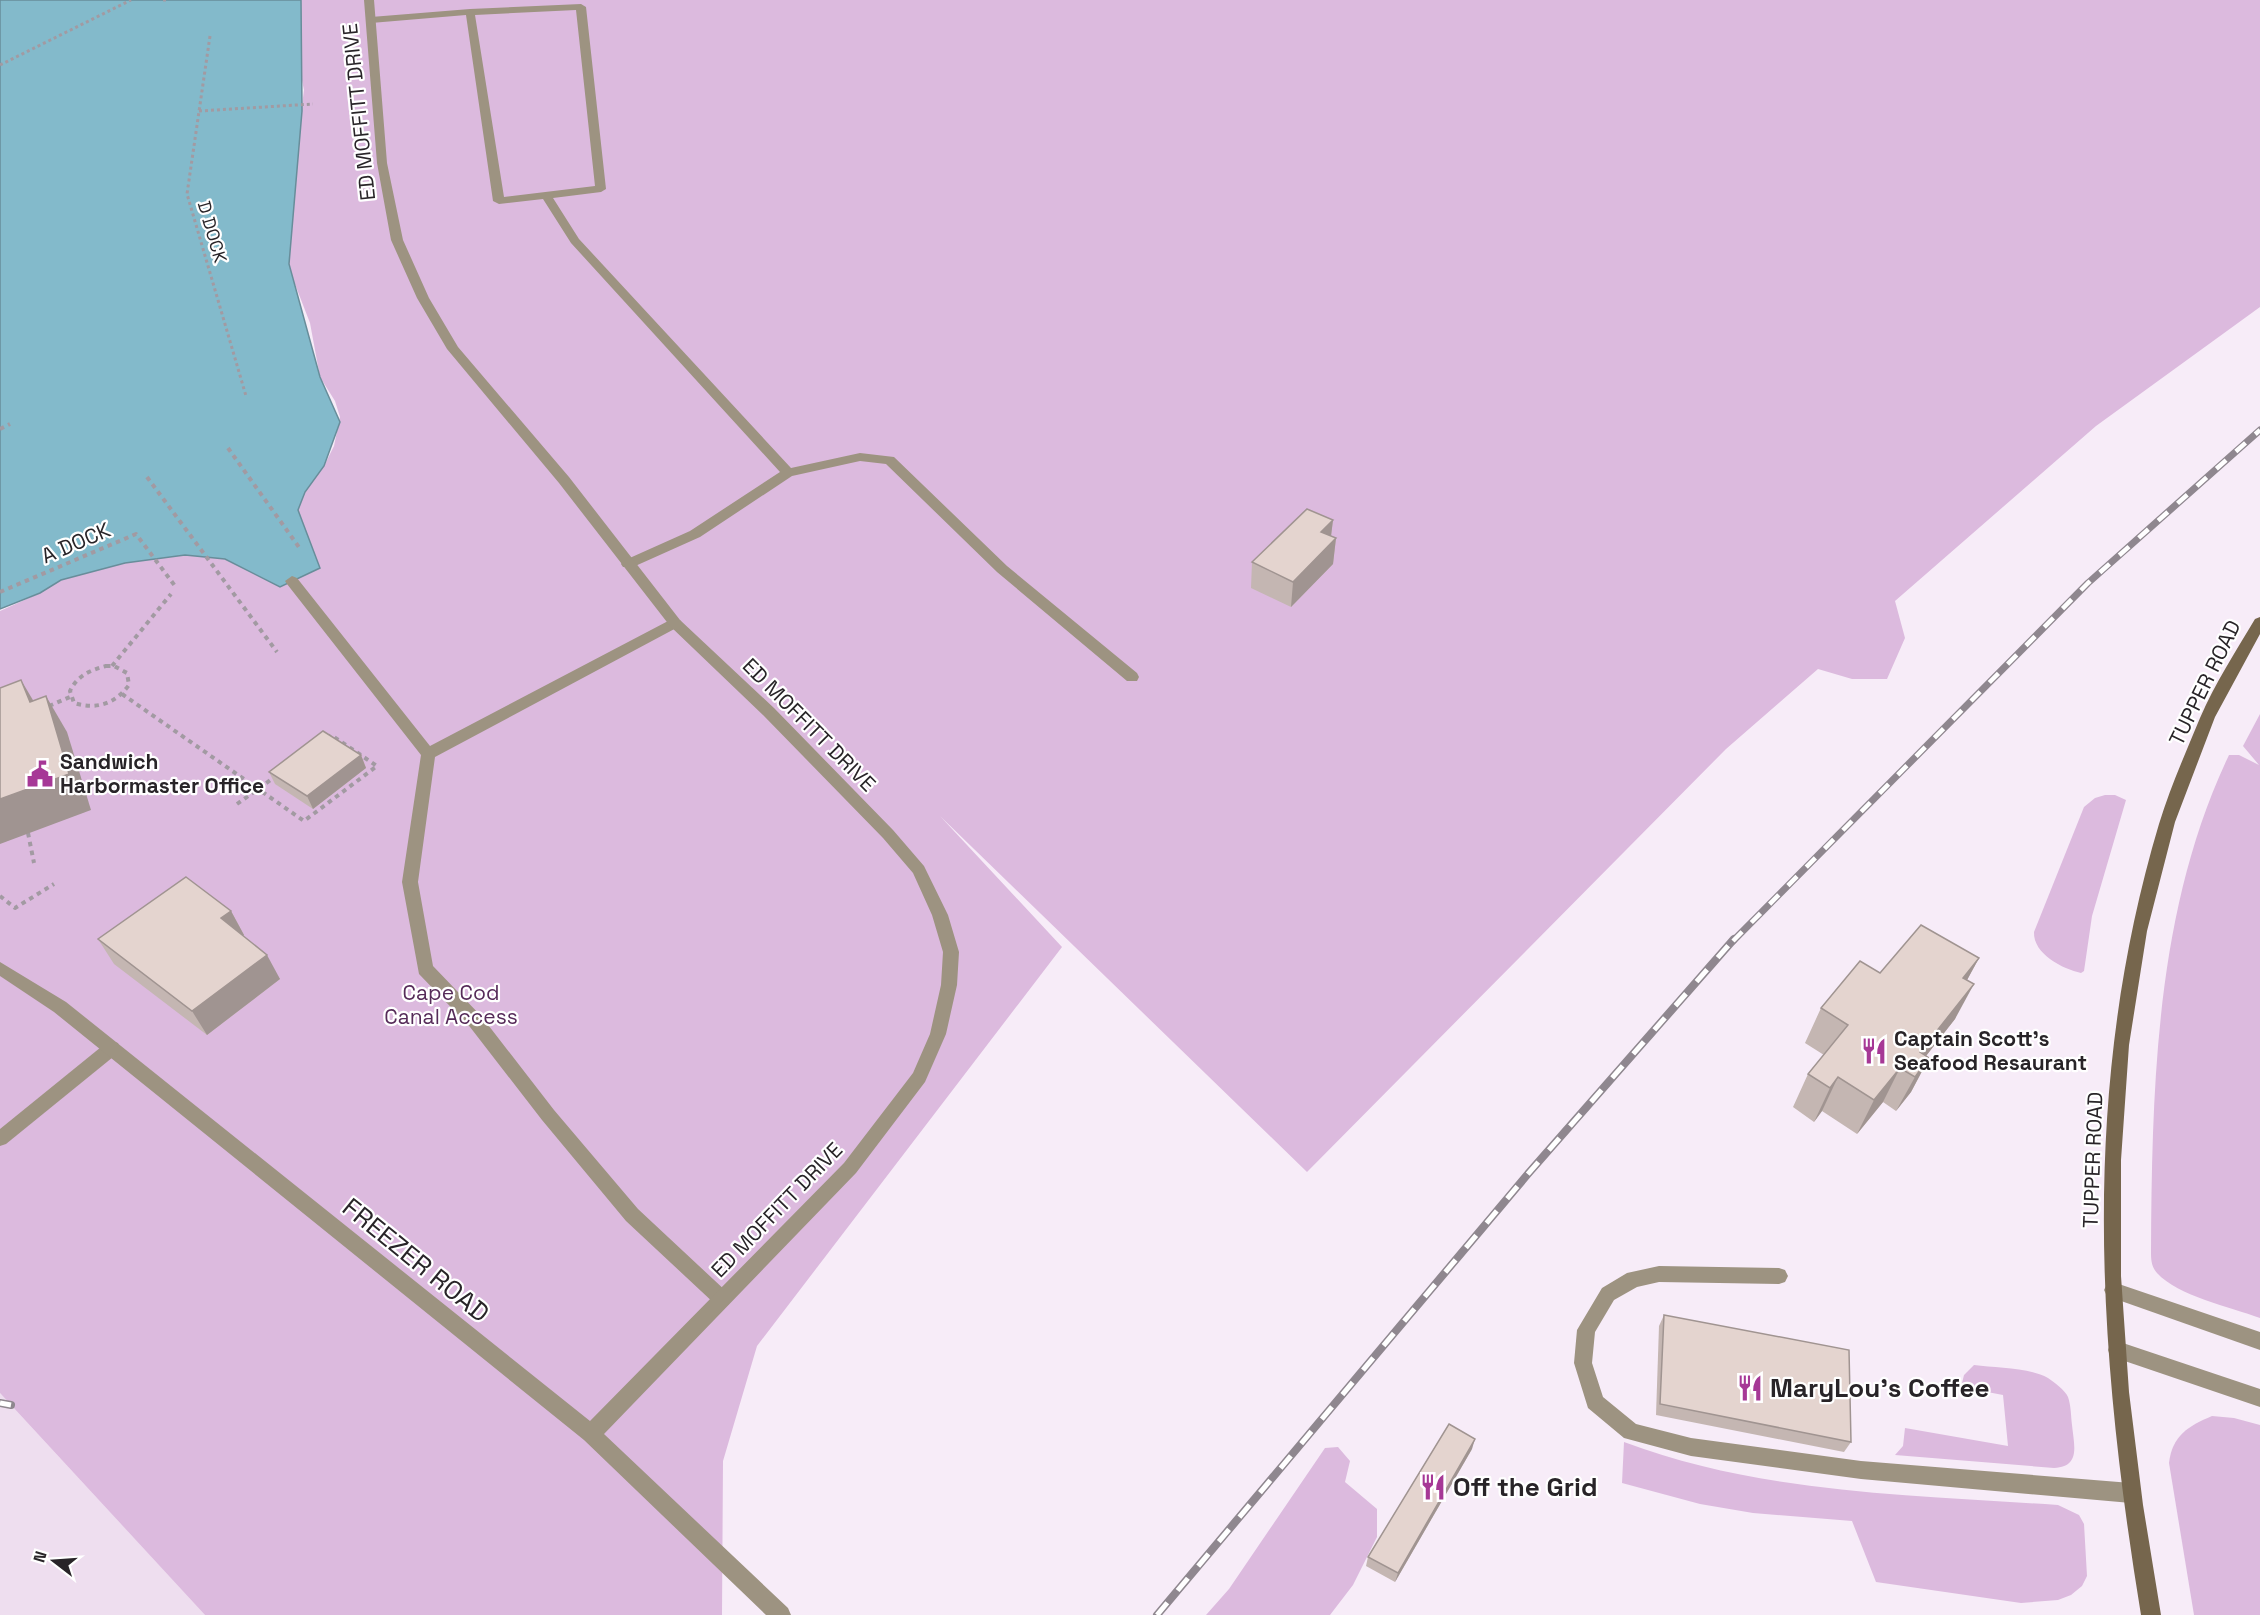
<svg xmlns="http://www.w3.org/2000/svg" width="2260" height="1615" font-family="'Space Grotesk',sans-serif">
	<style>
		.built { fill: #eedeef }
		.green { fill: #dcbade }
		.water { fill: #83bacb; stroke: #688d9a; stroke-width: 1.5 }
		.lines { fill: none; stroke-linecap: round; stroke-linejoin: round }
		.path-far1 { stroke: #a29aa2; stroke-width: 3; stroke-dasharray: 3 3; stroke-linecap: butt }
		.path { stroke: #a29aa2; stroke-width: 4; stroke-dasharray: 4.5 4.5; stroke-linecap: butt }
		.lane { fill: #9d9381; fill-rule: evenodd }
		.street { fill: #9d9381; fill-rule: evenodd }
		.secondary { fill: #76664d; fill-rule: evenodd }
		.rail-far1-casing { stroke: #8f878f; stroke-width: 7 }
		.rail-casing { stroke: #8f878f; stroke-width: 8 }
		.rail-far1 { stroke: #fff; stroke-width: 4.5; stroke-dasharray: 13; stroke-linecap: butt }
		.rail { stroke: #fff; stroke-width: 5; stroke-dasharray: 16; stroke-linecap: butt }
		.wall { fill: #c4b6b2 }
		.shaded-wall { fill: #a09491 }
		.building { fill: #e4d4cf; stroke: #a09491; stroke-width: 1.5 }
		.labels { text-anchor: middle; stroke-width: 4.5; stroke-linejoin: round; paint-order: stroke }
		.far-street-label { font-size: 18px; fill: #282428; stroke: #fff }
		.street-label { font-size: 21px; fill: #282428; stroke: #fff }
		.poi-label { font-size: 21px; font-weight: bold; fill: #282428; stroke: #fff; text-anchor: start }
		.park-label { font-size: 21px; fill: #562b59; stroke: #fff }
		.near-street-label { font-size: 26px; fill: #282428; stroke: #fff }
		.near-poi-label { font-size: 26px; font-weight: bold; fill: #282428; stroke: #fff; text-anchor: start }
	</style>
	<rect width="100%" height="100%" fill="#f7ecf8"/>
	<polygon class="built" points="0,1393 11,1405 205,1615 0,1615"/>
	<g class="green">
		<polygon points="300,0 2260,0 2260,307 2096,426 1895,601 1905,638 1887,679 1852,679 1818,669 1726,749 1307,1172 940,816 1062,947 757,1346 723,1461 722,1615 205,1615 0,1393 0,611 40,593 61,580 125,563 185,555 225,559 262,576 280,587 320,568 298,510 305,492 324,466 334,446 340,417 335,401 320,377 310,323 293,279 284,244 304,90 299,66"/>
		<path d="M2260 714V1318C2230 1307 2178 1296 2157 1273 2151 1266 2151 1259 2151 1251 2152 1084 2156 908 2229 755H2239L2259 765 2243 746Z"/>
		<path d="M2105 795H2115L2126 800 2092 916 2084 971 2081 973C2063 969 2033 954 2034 932L2084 807 2095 798Z"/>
		<path d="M1974 1365C1996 1368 2027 1367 2048 1378 2054 1382 2065 1390 2068 1397 2071 1405 2071 1417 2072 1425 2074 1445 2081 1467 2054 1468L1895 1455 1903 1446 1905 1428 2008 1446 2003 1395 1961 1387 1964 1375Z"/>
		<path d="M2212 1416 2234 1418 2260 1425V1615H2194L2169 1463C2172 1436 2188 1426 2212 1416Z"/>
		<path d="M1624 1442C1762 1494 1912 1495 2058 1505L2079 1515 2084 1524 2087 1576 2082 1586 2071 1595 2058 1600 2021 1603 1876 1582 1852 1521 1753 1513 1700 1504 1622 1483Z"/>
		<polygon points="1338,1447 1350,1461 1345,1482 1377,1509 1377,1537 1353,1585 1330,1615 1206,1615 1229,1589 1325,1448"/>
	</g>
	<polygon class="water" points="0,0 301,0 302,111 289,264 320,377 340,422 324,466 305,492 298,510 320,568 280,587 225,559 185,555 125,563 61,580 40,593 0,609"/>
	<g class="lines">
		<g class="path-far1">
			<polyline points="163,0 168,0"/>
			<polyline points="210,36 187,194 246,396"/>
			<polyline points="0,65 131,0"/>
			<polyline points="199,111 313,104"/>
		</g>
		<g class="path">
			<polyline points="0,429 10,424"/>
			<polyline points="228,448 301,550"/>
			<polyline points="147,477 277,652"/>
			<polyline points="0,592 136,534 175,586"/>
			<path d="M106 666H114L127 673 129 685C115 704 96 710 74 703L70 691C77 676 90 670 106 666Z"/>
			<polyline points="112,666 171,594"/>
			<polyline points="122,694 304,821 377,766 331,735 328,738"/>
			<polyline points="49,706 70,697"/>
			<polyline points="237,804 276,776"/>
			<polyline points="28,833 34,863"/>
			<polyline points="0,896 15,908 54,884"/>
		</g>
		<g class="lane">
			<path d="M581 4 586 7 606 189 601 192 553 198 579 239 791 468 860 453 894 457 1007 566 1137 673 1139 677 1137 681H1127L997 572 886 464 860 461 792 476 700 537 633 567H623L621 564 623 561 690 531 780 472 571 243 543 199 499 204 493 201 466 15 371 23 366 20 371 17 470 9ZM576 10 595 186 504 197 475 15Z"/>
			<polygon points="292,576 297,578 430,746 670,620 680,620 682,623 680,626 435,757 418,882 433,966 482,1017 554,1110 638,1209 728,1293 731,1299 728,1305 722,1307 716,1305 626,1221 542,1120 470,1027 419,974 402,882 421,755 287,584 285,581"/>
			<polygon points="112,1041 118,1043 120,1048 118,1053 6,1144 0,1146 0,1129 106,1043"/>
			<polygon points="1659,1266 1779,1268 1785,1270 1788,1276 1785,1282 1779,1284 1659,1282 1637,1287 1614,1300 1595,1332 1592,1363 1603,1397 1636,1424 1691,1438 1861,1461 2131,1483 2138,1486 2141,1493 2138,1500 2131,1503 1861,1479 1691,1456 1624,1438 1588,1408 1574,1363 1577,1330 1602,1288 1627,1273"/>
			<polygon points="2113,1282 2260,1332 2260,1350 2107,1296 2104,1290 2107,1284"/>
			<polygon points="2117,1341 2260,1389 2260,1407 2110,1356 2108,1350 2110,1344"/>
		</g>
		<polygon class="street" points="364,0 374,0 387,163 403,240 429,298 458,347 569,477 680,620 774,708 893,830 924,866 948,915 959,952 957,985 946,1034 925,1082 856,1173 604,1434 788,1608 791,1615 766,1615 584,1440 54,1012 0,976 0,962 66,1002 590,1421 844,1163 913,1073 930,1034 941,985 943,952 932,915 913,873 883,838 764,716 670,626 559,483 447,349 417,298 391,240 377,163"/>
		<path class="secondary" d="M2260 617V634L2215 717 2175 822 2147 931 2129 1045 2121 1160V1276L2129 1392 2143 1505 2161 1615H2141C2097 1346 2080 1089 2159 824 2170 788 2186 752 2200 718 2215 683 2236 651 2255 619Z"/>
		<g class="rail-far1-casing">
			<polyline id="rail-far1" points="1733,941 2088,583 2260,430"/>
		</g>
		<g class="rail-casing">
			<g id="rail">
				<polyline points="0,1403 11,1405"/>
				<polyline points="1157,1615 1527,1175 1734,939"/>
			</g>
		</g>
		<use href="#rail-far1" class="rail-far1"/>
		<use href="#rail" class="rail"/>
	</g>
	<g class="wall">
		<polygon points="1333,520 1331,536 1336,538 1333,564 1291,607 1251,588 1252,562"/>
		<polygon points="361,755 366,768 313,809 275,784 269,772"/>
		<polygon points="231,911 244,935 243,936 280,979 207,1035 114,964 98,939"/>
		<polygon points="1979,958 1967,980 1955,1019 1926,1056 1929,1058 1911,1092 1896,1111 1883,1102 1857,1134 1822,1111 1814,1122 1793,1107 1808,1074 1824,1055 1805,1043 1821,1008 1880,973"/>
		<polygon points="1664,1315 1851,1442 1844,1452 1656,1415 1659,1326"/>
		<polygon points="1472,1449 1395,1582 1366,1566 1368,1557"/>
	</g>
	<g class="shaded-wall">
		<polygon points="1333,520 1330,544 1336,538 1333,564 1291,607 1293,582 1321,532"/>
		<polygon points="21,680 43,717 30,702"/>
		<polygon points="46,696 67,732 91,810 0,844 0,799"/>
		<polygon points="361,755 366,768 313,809 307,796"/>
		<polygon points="231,911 244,935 235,942 221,918"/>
		<polygon points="267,955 280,979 207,1035 192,1011"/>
		<polygon points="1979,958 1960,993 1963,978"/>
		<polygon points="1974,984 1955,1019 1911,1075 1920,1052"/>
		<polygon points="1929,1058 1911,1092 1896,1111 1915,1077"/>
		<polygon points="1900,1068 1883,1102 1857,1134 1874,1100"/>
		<polygon points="1838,1077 1822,1111 1814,1122 1830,1088"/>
		<polygon points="1475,1439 1472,1449 1395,1582 1398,1573"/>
	</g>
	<g class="building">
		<polygon points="1307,509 1333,520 1321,532 1336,538 1293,582 1252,562"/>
		<polygon points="21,680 30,702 46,696 69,774 0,799 0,688"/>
		<polygon points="323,731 361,755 307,796 269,772"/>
		<polygon points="186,877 231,911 221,918 267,955 192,1011 98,939"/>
		<polygon points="1921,925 1979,958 1963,978 1974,984 1920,1052 1929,1058 1915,1077 1900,1068 1874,1100 1838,1077 1830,1088 1808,1074 1848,1025 1821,1008 1860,961 1880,973"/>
		<polygon points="1664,1315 1849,1350 1851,1442 1660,1404"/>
		<polygon points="1449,1424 1475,1439 1398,1573 1368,1557"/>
	</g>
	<defs>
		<g id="civic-bare" transform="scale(2.07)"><path d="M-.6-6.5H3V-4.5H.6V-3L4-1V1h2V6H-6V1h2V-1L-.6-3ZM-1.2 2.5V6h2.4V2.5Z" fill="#a63896" stroke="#fff" stroke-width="2.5" paint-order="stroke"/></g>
		<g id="restaurant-bare" transform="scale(2.07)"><path d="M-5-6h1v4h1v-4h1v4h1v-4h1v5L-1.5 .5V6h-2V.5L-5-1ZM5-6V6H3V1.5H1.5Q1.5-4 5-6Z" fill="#a63896" stroke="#fff" stroke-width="2.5" paint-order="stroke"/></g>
	</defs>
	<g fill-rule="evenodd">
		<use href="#civic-bare" x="40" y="774"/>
		<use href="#restaurant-bare" x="1874" y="1051"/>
		<use href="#restaurant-bare" x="1750" y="1388"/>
		<use href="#restaurant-bare" x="1433" y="1487"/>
	</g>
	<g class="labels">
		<g class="far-street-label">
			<text transform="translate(212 232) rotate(74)" y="6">D DOCK</text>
		</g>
		<g class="street-label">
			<text transform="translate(359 112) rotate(-96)" y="7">ED MOFFITT DRIVE</text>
			<text transform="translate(76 543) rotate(-23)" y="7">A DOCK</text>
			<text transform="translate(2205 683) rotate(-64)" y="7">TUPPER ROAD</text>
			<text transform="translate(809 725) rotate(45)" y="7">ED MOFFITT DRIVE</text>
			<text transform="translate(2093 1160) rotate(-88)" y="7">TUPPER ROAD</text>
			<text transform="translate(777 1210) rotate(-46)" y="7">ED MOFFITT DRIVE</text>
		</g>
		<g class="poi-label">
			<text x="60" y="769">Sandwich<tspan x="60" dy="24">Harbormaster Office</tspan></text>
			<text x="1894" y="1046">Captain Scott's<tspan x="1894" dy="24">Seafood Resaurant</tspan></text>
		</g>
		<g class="park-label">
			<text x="451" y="1000">Cape Cod<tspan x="451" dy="24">Canal Access</tspan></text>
		</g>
		<g class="near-street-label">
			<text transform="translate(416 1260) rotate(39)" y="9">FREEZER ROAD</text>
		</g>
		<g class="near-poi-label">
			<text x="1770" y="1397">MaryLou's Coffee</text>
			<text x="1453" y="1496">Off the Grid</text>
		</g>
	</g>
	<g transform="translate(54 1561) rotate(287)" stroke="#ffffff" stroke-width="4.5" paint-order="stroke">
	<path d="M0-4.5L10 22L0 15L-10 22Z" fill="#282428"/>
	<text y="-9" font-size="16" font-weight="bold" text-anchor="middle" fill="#282428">N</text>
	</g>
</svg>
